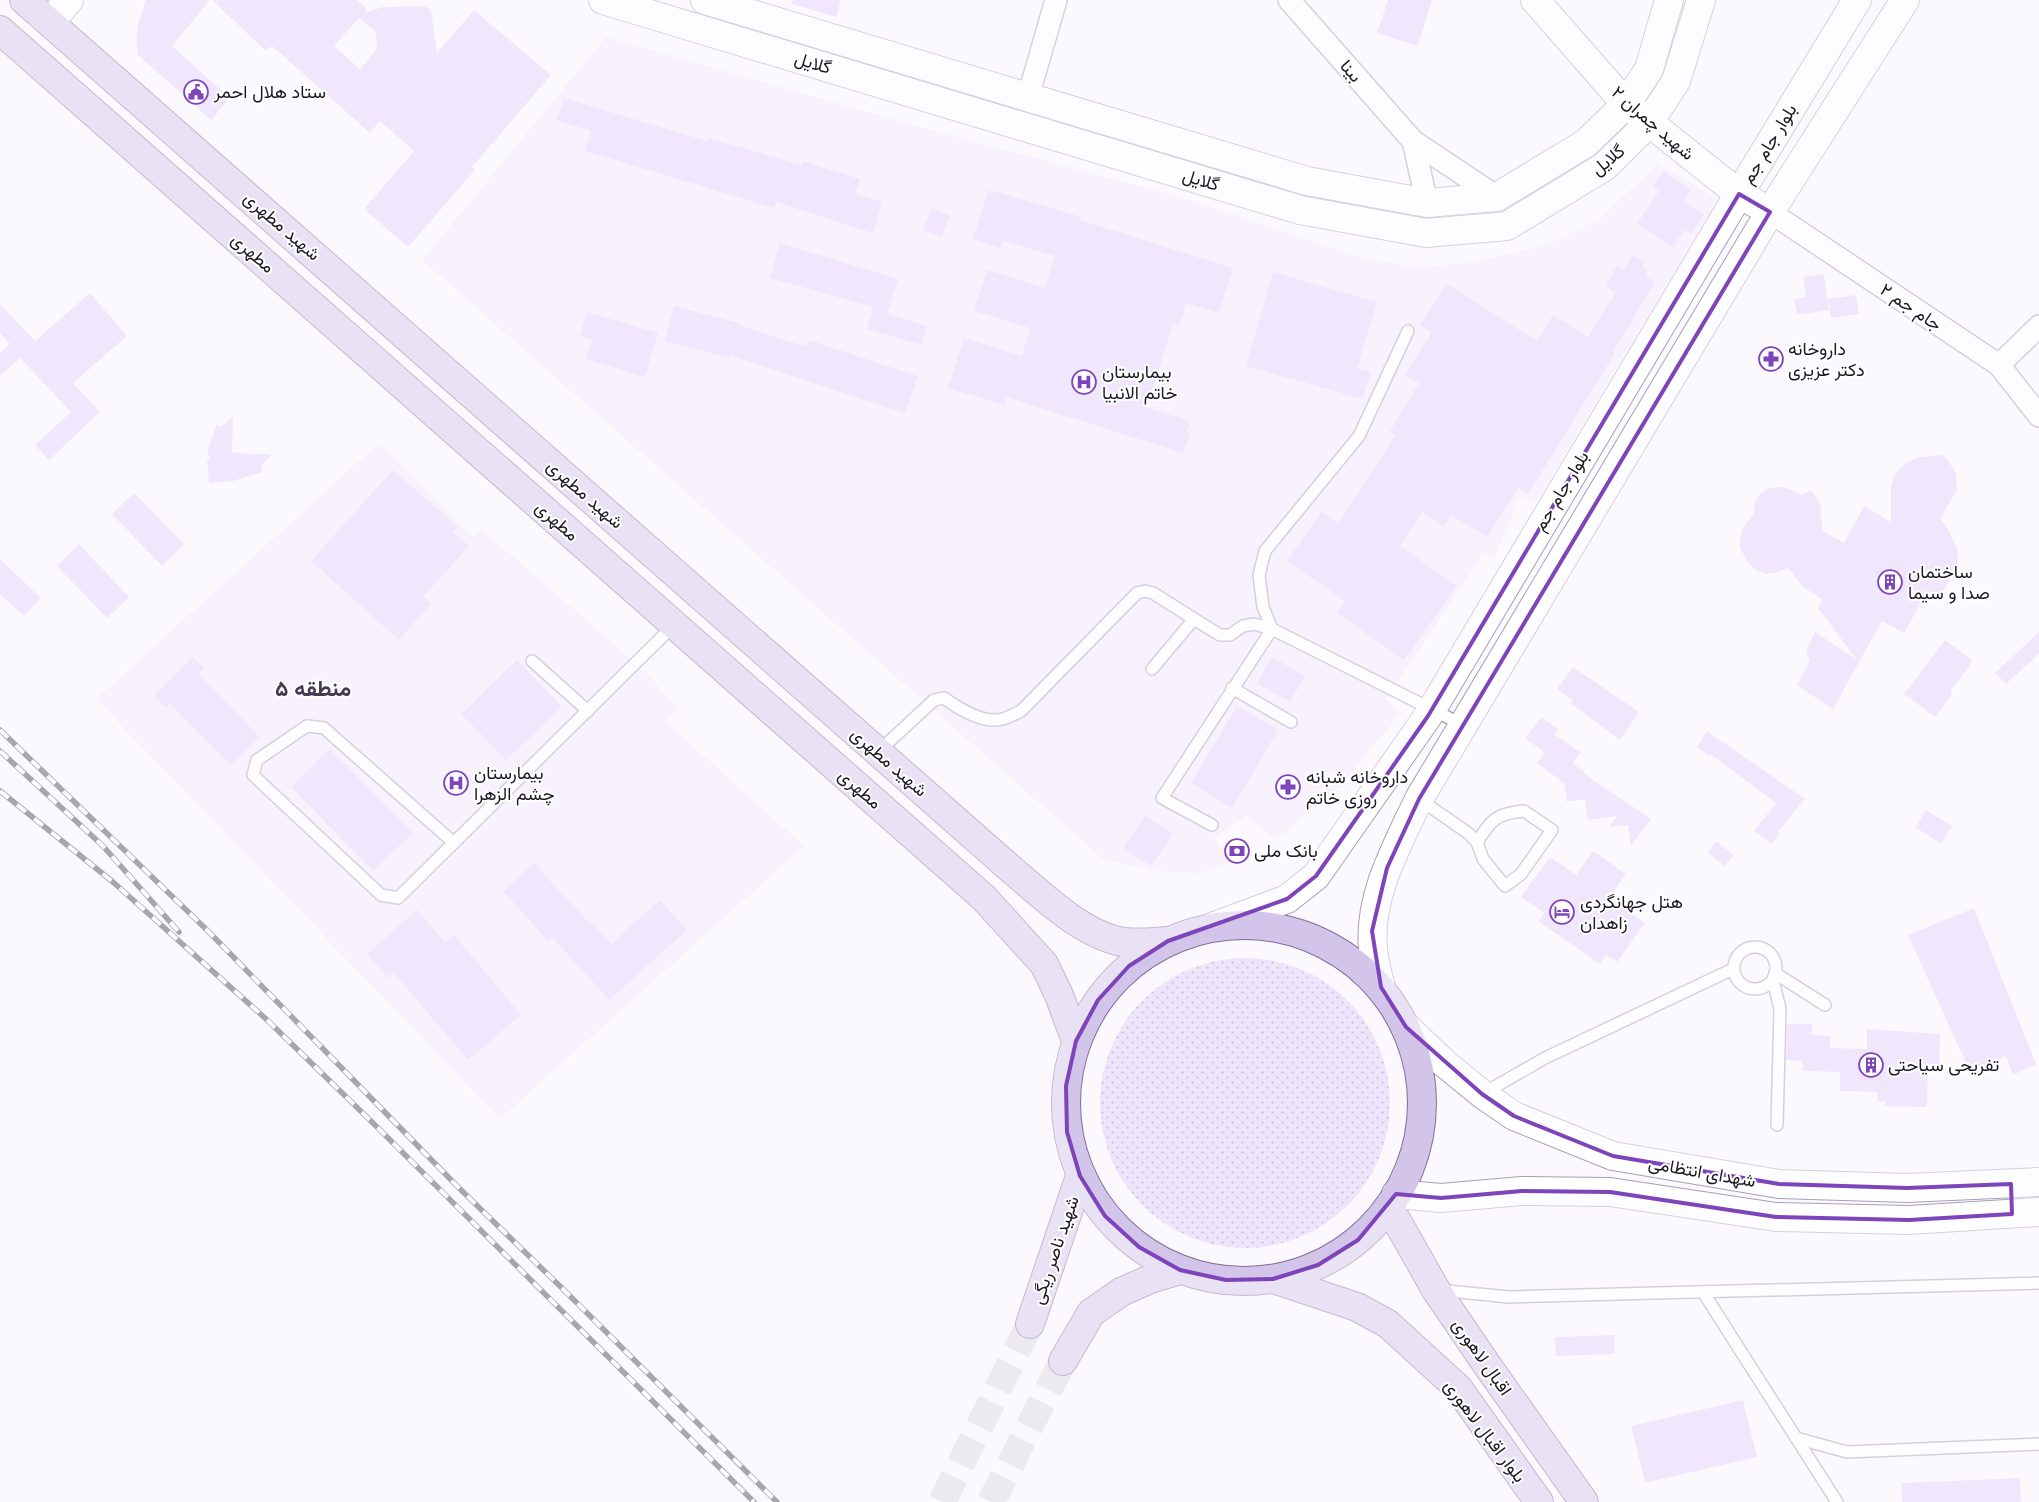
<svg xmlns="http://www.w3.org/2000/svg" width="2039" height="1502" font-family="'Nunito Sans',Vazirmatn,sans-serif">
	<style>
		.built { fill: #f1e9fd }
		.grass { fill: url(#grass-dots) }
		.building { fill: #e3d1fd; fill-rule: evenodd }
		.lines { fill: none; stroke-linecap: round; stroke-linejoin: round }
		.primary-tunnel { stroke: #dad7dd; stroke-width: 28; stroke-dasharray: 28 14; stroke-linecap: butt }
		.lane-casing { stroke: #a89eb7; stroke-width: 14 }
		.street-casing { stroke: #a89eb7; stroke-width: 24 }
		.secondary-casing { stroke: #a89eb7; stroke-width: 30 }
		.primary-casing { stroke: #806e99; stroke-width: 30 }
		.lane { stroke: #fff; stroke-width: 11 }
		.street { stroke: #fff; stroke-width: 21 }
		.secondary { stroke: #fff; stroke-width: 28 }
		.primary { stroke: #d3c4e9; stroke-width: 28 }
		.rail-casing { stroke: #434048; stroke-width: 5.5 }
		.rail { stroke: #fff; stroke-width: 4; stroke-dasharray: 11; stroke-linecap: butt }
		.marked { fill: none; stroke: #7e44ba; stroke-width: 4; stroke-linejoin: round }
		.labels { text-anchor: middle; stroke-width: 4; stroke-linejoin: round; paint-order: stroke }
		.street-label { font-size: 18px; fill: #1c1821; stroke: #fff }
		.poi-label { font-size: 18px; fill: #1c1821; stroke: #fff; text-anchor: start }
		.district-label { font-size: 22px; font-weight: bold; fill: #453c51; stroke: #fff }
	</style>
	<defs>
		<pattern id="grass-dots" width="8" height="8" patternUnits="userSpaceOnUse" patternTransform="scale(1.25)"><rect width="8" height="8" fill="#eee5fd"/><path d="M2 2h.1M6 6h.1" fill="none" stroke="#ccc4d9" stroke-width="1.8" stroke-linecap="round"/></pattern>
	</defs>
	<rect width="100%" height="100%" fill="#fbf9fe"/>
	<g class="built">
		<polygon points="606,37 924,128 1194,201 1354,255 1417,268 1467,263 1544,246 1601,218 1657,164 1718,199 1535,503 1520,497 1494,558 1484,553 1386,699 1400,714 1323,806 1312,806 1287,833 1274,839 1247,816 1213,838 1233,862 1199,873 1154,871 1103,859 422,260"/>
		<polygon points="379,443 473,537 481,529 636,663 679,708 665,721 804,846 500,1119 96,699"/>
	</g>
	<circle class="grass" cx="1245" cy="1103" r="145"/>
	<g class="building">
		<polygon points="146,0 210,0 172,46 230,98 211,120 138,55 136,40 138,24"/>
		<path d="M212 0H357L367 9 363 13 383 7 424 6 431 10 437 53 474 10 551 75 472 167 475 170 408 247 364 209 414 151 380 121 370 133 272 46 266 51ZM359 18 376 32 377 49 360 69 334 46Z"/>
		<polygon points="793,0 841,0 836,17 792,4"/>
		<polygon points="1388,0 1432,0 1418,46 1377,33"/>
		<polygon points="564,98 707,141 708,138 802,165 803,161 860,179 855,194 882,202 873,233 776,202 774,208 585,151 591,131 557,120"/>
		<polygon points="1663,171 1691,190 1684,201 1704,215 1691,234 1684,230 1673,247 1637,224 1659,191 1653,187"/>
		<polygon points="988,191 994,191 1081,217 1080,220 1233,268 1219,313 1186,303 1179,326 1173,324 1147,408 1190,421 1187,432 1190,433 1183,453 1006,397 1004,405 948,388 964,338 1022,356 1030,328 974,311 987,270 1045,288 1055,256 1003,241 1001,248 973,239"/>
		<polygon points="931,208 950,215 942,237 923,230"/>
		<polygon points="780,243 898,279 887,314 927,326 922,345 867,329 873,307 770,278"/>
		<polygon points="1633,255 1645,262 1642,267 1648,271 1645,276 1655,282 1613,352 1615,353 1528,494 1518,488 1487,537 1451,515 1444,527 1422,512 1400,546 1457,586 1404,660 1337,613 1345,601 1287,561 1322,511 1338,523 1396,435 1390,431 1419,383 1405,375 1432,332 1420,325 1447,284 1537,341 1553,315 1588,337 1616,292 1605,286 1617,266 1624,270"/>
		<polygon points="1273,272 1377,302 1357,368 1371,372 1363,399 1246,366"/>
		<polygon points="1824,274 1829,310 1797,315 1794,299 1806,297 1803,277"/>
		<polygon points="90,293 127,336 73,383 100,412 49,460 35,445 71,412 20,358 0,376 0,353 10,344 0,333 0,304 35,341"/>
		<polygon points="1856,295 1859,314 1831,318 1828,299"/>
		<polygon points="674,306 739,323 738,325 807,347 809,340 918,376 905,413 730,355 730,358 665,341"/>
		<polygon points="587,312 658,333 645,377 586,359 592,340 580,336"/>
		<polygon points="233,416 232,452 250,454 272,454 261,466 263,472 233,481 209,483 207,460 210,457 207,452 217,424 221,427"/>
		<polygon points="1940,455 1947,459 1956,473 1957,490 1940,519 1947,527 1957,548 1958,559 1956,568 1938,601 1926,594 1904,633 1882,621 1833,709 1797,685 1810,661 1806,651 1815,632 1857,660 1818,608 1823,600 1802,586 1788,568 1779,572 1767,574 1757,571 1749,564 1740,548 1740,539 1742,529 1754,513 1755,502 1760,494 1767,489 1777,487 1786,488 1802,495 1811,490 1822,507 1820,510 1823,531 1844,543 1864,506 1891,522 1891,486 1895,474 1900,468 1915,458"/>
		<polygon points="393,470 458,527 453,532 469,546 423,597 431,604 399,640 311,561"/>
		<polygon points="134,493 184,544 162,566 112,514"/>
		<polygon points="79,544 129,597 107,618 57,566"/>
		<polygon points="0,559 41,598 24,616 0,594"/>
		<polygon points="2039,632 2039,654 2006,684 1995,673"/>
		<polygon points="1945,640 1973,661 1950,692 1952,694 1935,717 1904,694"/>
		<polygon points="192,657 204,668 199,674 259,737 230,765 170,704 166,708 154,696"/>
		<polygon points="1272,657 1305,676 1290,702 1257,683"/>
		<polygon points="517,660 562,707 506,760 461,714"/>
		<polygon points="1573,667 1639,712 1620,740 1571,704 1573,701 1557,689"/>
		<polygon points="1237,706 1278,730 1232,808 1191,783"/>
		<polygon points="1541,717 1558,729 1554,734 1581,753 1573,763 1593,780 1651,819 1631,846 1628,825 1609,827 1617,816 1588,820 1585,799 1567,802 1564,783 1537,763 1545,753 1525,738"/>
		<polygon points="1707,731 1805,799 1778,832 1780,833 1771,844 1754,831 1776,803 1710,754 1709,756 1697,747"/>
		<polygon points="330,749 413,833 373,871 291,787"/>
		<polygon points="1926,810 1952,826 1941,844 1915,827"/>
		<polygon points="1145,816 1173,834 1151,866 1123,848"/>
		<polygon points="1716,841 1734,855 1725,866 1708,853"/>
		<polygon points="1593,851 1626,874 1609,898 1645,923 1617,962 1606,955 1600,964 1538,921 1544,913 1521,897 1550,857 1576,875"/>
		<polygon points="534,863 590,924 592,922 611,944 660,900 687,930 609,1000 552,937 548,941 503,891"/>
		<polygon points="1974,908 2036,1064 2013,1075 2006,1056 1970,1072 1908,935"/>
		<polygon points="417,910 445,942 454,935 521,1015 468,1060 394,973 388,978 367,954"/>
		<polygon points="1787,1024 1812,1024 1812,1035 1830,1036 1830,1048 1867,1049 1867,1029 1940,1034 1939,1069 1928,1069 1927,1107 1885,1106 1885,1101 1877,1101 1877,1092 1840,1091 1840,1072 1803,1071 1803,1061 1786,1060"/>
		<polygon points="1614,1335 1615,1354 1556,1356 1555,1337"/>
		<polygon points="1743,1400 1757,1457 1645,1483 1631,1426"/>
		<polygon points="2020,1478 2021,1502 1902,1502 1901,1483"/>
	</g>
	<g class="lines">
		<g class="primary-tunnel">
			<polyline points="942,1502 1030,1324"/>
			<polyline points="991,1502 1063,1361"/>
		</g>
		<g class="lane-casing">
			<g id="lane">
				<polyline points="532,661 588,711"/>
				<polyline points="1152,669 1194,619 1220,635 1230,635 1243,626 1254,624 1272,629 1463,725"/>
				<polyline points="1232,688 1291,722"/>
				<path d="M878 752 934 700 944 698C959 709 984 724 1003 719 1009 717 1015 714 1021 711L1137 593 1145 591 1153 593 1194 619"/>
				<path d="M1419 799 1468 833 1477 842 1483 859 1505 886 1521 874 1552 830 1524 811C1497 813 1491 820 1477 842"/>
				<polyline points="1212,825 1162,798 1272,629 1263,607 1259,575 1265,551 1359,436 1408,331"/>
				<polyline points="454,843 324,728 307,726 257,760 253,775 381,895 398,898 674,625"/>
				<circle cx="1755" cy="968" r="21"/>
				<polyline points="1775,973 1825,1005"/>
				<polyline points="1773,980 1780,1009 1777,1125"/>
				<polyline points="1484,1093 1545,1058 1733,969"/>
				<polyline points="1438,1290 1509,1297 2039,1283"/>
				<polyline points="1703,1292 1837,1502"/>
				<polyline points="1796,1438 1847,1452 2039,1444"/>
			</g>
		</g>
		<g class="street-casing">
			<g id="street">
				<polyline points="1289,0 1413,141 1497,197"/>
				<polyline points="1028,97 1056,0"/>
				<polyline points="1413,141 1427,203"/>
				<polyline points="1770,212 1999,365 2039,416"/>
				<polyline points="1999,365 2039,326"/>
			</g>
		</g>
		<g class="secondary-casing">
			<g id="secondary">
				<polyline points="603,0 1300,210 1426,233 1507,226 1604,167 1649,123 1676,81 1701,0"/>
				<polyline points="705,0 1307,181 1427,203 1497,197 1586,143 1626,104 1649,69 1669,0"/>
				<polyline points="1535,0 1626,104 1739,194 1755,203"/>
				<polyline points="50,22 69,0"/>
				<polyline points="1212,927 1287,899 1316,876 1428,716 1739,194 1857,0"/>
				<path d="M1381 987C1378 975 1374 962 1373 949 1368 896 1397 846 1419 799L1770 212 1905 0"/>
				<polyline points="1406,1027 1444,1063 1482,1094 1514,1116 1613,1156 1779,1184 1907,1188 2039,1182"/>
				<polyline points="1396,1194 1441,1198 1522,1191 1610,1192 1776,1217 1909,1220 2039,1212"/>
			</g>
		</g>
		<g class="primary-casing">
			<g id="primary">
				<path d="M24 0 1012 870C1042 895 1076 929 1114 940 1131 945 1151 942 1168 941"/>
				<polyline points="0,30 984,898 1044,964 1059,995 1076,1041"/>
				<circle cx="1244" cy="1103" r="178"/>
				<polyline points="1389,1207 1436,1290 1487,1365 1584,1502"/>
				<polyline points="1273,1279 1357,1307 1388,1324 1458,1388 1539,1502"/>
				<polyline points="1030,1324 1080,1176"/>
				<polyline points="1063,1361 1091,1313 1121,1292 1153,1278 1180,1270"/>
			</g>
		</g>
		<use href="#lane" class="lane"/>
		<use href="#street" class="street"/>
		<use href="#secondary" class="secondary"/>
		<use href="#primary" class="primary"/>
		<g class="rail-casing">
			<g id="rail">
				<polyline points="0,730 208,931 457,1186 567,1293 777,1502"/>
				<polyline points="0,751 103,846 179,932"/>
				<polyline points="0,791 113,882 265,1018 373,1123 754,1502"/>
			</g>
		</g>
		<use href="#rail" class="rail"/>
	</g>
	<path d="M0 0H2039V1502H0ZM1739 194 1770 212 1419 799 1387 868 1372 931 1381 987 1406 1027 1482 1094 1514 1116 1613 1156 1779 1184 1907 1188 2011 1184 2012 1214 1909 1220 1776 1217 1610 1192 1522 1191 1441 1198 1396 1194 1358 1240 1318 1265 1273 1279 1226 1280 1180 1270 1139 1247 1105 1216 1080 1176 1067 1132 1066 1086 1076 1041 1098 1000 1129 966 1168 941 1287 899 1316 876 1428 716Z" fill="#fbf9fe" fill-opacity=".55" fill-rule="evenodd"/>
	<path class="marked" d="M1739 194 1770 212 1419 799 1387 868 1372 931 1381 987 1406 1027 1482 1094 1514 1116 1613 1156 1779 1184 1907 1188 2011 1184 2012 1214 1909 1220 1776 1217 1610 1192 1522 1191 1441 1198 1396 1194 1358 1240 1318 1265 1273 1279 1226 1280 1180 1270 1139 1247 1105 1216 1080 1176 1067 1132 1066 1086 1076 1041 1098 1000 1129 966 1168 941 1287 899 1316 876 1428 716Z"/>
	<defs>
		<g id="civic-ring" transform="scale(1.25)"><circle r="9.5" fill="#fff" stroke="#7e44ba" stroke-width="1.5"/><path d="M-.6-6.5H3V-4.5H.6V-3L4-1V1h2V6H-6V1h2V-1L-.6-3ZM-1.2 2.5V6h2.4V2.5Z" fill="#7e44ba"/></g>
		<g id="pharmacy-ring" transform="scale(1.25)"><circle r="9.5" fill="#fff" stroke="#7e44ba" stroke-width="1.5"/><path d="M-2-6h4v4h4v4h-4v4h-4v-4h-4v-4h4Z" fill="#7e44ba"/></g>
		<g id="hospital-ring" transform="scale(1.25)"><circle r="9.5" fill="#fff" stroke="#7e44ba" stroke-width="1.5"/><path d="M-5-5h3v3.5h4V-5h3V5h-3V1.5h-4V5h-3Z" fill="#7e44ba"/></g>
		<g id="building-ring" transform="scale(1.25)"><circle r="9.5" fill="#fff" stroke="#7e44ba" stroke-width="1.5"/><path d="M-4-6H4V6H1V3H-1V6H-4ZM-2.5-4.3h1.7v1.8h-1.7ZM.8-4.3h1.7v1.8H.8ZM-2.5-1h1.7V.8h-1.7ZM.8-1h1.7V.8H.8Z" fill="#7e44ba"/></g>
		<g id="bank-ring" transform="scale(1.25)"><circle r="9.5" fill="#fff" stroke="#7e44ba" stroke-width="1.5"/><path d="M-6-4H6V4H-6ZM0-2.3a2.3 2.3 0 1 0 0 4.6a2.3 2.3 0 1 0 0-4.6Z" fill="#7e44ba"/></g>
		<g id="hotel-ring" transform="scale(1.25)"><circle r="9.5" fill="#fff" stroke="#7e44ba" stroke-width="1.5"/><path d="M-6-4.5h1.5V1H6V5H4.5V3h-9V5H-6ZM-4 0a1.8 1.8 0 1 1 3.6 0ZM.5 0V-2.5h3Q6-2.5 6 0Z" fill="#7e44ba"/></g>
	</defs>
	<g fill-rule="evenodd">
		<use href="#civic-ring" x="196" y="92"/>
		<use href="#pharmacy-ring" x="1771" y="359"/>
		<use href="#hospital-ring" x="1084" y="382"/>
		<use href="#building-ring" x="1890" y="582"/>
		<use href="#hospital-ring" x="456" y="783"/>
		<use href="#pharmacy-ring" x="1288" y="787"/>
		<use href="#bank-ring" x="1237" y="851"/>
		<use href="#hotel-ring" x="1562" y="912"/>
		<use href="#building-ring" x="1871" y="1065"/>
	</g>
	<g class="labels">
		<g class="street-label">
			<text transform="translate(813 63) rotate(17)" y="6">گلایل</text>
			<text transform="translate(1351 71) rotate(49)" y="6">بینا</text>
			<text transform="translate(1653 123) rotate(41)" y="6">شهید چمران ۲</text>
			<text transform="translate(1769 144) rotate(-59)" y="6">بلوار جام جم</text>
			<text transform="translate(1608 160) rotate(-39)" y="6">گلایل</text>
			<text transform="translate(1201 180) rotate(17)" y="6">گلایل</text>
			<text transform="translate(282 226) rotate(41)" y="6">شهید مطهری</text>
			<text transform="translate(253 253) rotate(41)" y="6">مطهری</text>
			<text transform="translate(1911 307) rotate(34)" y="6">جام جم ۲</text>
			<text transform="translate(1561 491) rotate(-59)" y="6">بلوار جام جم</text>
			<text transform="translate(585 494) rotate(41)" y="6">شهید مطهری</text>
			<text transform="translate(557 521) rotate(41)" y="6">مطهری</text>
			<text transform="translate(889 762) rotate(41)" y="6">شهید مطهری</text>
			<text transform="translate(860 789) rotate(41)" y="6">مطهری</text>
			<text transform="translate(1702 1172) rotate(10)" y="6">شهدای انتظامی</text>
			<text transform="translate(1055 1250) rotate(-71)" y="6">شهید ناصر ریگی</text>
			<text transform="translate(1482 1357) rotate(55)" y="6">اقبال لاهوری</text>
			<text transform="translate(1485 1431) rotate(53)" y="6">بلوار اقبال لاهوری</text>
		</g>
		<g class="poi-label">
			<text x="214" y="98">ستاد هلال احمر</text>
			<text x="1788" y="355">داروخانه<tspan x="1788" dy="21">دکتر عزیزی</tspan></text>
			<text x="1102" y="378">بیمارستان<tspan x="1102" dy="21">خاتم الانبیا</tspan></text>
			<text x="1908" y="578">ساختمان<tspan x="1908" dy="21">صدا و سیما</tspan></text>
			<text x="474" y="779">بیمارستان<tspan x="474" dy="21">چشم الزهرا</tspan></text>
			<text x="1306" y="783">داروخانه شبانه<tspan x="1306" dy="21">روزی خاتم</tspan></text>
			<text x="1254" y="857">بانک ملی</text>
			<text x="1580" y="908">هتل جهانگردی<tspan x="1580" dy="21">زاهدان</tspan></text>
			<text x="1888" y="1071">تفریحی سیاحتی</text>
		</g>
		<g class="district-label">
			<text x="313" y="696">منطقه ۵</text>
		</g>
	</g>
</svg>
